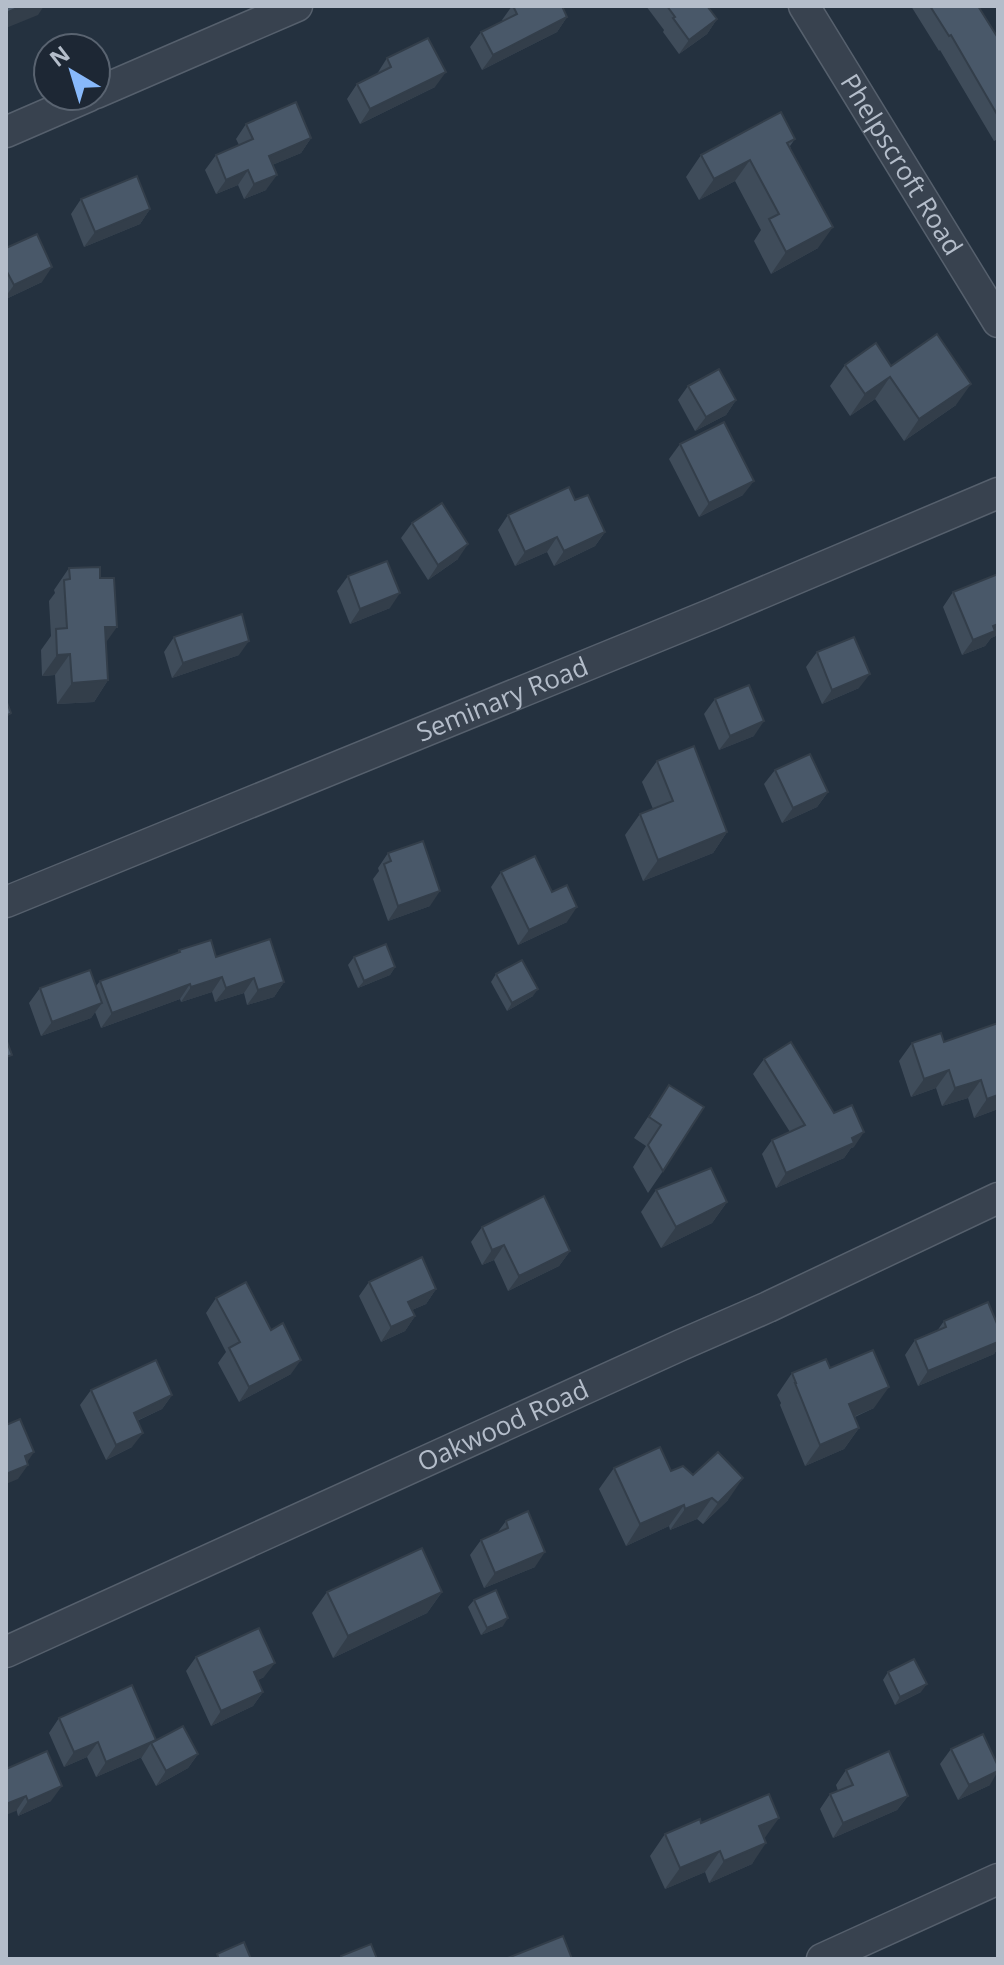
<svg xmlns="http://www.w3.org/2000/svg" width="1004" height="1965" font-family="'Open Sans',sans-serif">
	<style>
		.lines { fill: none; stroke-linecap: round; stroke-linejoin: round }
		.street-casing { stroke: #56606d; stroke-width: 33 }
		.street { stroke: #38424f; stroke-width: 30 }
		.wall { fill: #3f4c5a }
		.shaded-wall { fill: #333e4a }
		.building { fill: #495869; stroke: #333e4a; stroke-width: 2 }
		.labels { text-anchor: middle; stroke-width: 7; stroke-linejoin: round; paint-order: stroke }
		.street-label { font-size: 26px; fill: #b4bdca; stroke: #1d2734 }
	</style>
	<rect width="100%" height="100%" fill="#24313f"/>
	<g class="lines">
		<g class="street-casing">
			<g id="street">
				<path id="s1" d="M804 6 998 322"/>
				<polyline points="96,93 297,6"/>
				<polyline points="6,132 89,96"/>
				<path id="s2" d="M6 902 712 614 998 493"/>
				<path id="s3" d="M6 1652 681 1345 768 1307 998 1198"/>
				<polyline points="822,1959 998,1879"/>
			</g>
		</g>
		<use href="#street" class="street"/>
	</g>
	<g class="wall">
		<polygon points="512,6 567,17 557,32 482,70 470,47 481,32 503,21 502,20"/>
		<polygon points="646,6 707,6 717,19 707,34 679,54 663,32 664,30"/>
		<polygon points="911,6 978,6 998,38 998,139 994,141 940,50 939,51"/>
		<polygon points="387,58 435,87 360,124 347,99 357,84 377,74"/>
		<polygon points="246,124 311,138 301,153 272,165 266,190 244,199 238,185 216,194 205,170 216,155 239,145 236,139"/>
		<polygon points="795,139 790,146 818,248 771,274 754,241 761,230 735,181 699,200 686,177 701,155"/>
		<polygon points="81,199 150,209 140,224 84,247 71,214"/>
		<polygon points="6,248 42,282 6,299"/>
		<polygon points="845,365 891,366 956,405 904,441 875,399 850,416 830,386"/>
		<polygon points="688,386 736,400 726,415 695,431 678,400"/>
		<polygon points="680,444 743,495 699,517 669,459"/>
		<polygon points="575,500 605,532 595,546 554,566 547,552 515,566 498,530 508,515"/>
		<polygon points="412,523 458,559 428,580 401,538"/>
		<polygon points="69,568 106,642 108,680 94,702 57,704 55,675 42,676 41,650 51,636 49,601 55,593 54,590"/>
		<polygon points="998,574 998,635 991,638 985,646 962,655 943,607 953,592"/>
		<polygon points="348,576 390,608 350,624 337,591"/>
		<polygon points="174,637 239,655 172,678 164,652"/>
		<polygon points="817,652 859,688 822,704 806,667"/>
		<polygon points="715,699 754,736 719,750 704,714"/>
		<polygon points="657,761 727,832 713,853 643,881 625,835 640,814 653,809 642,782"/>
		<polygon points="775,770 828,792 817,807 782,823 764,784"/>
		<polygon points="388,853 430,906 388,921 373,879 379,871 378,868"/>
		<polygon points="501,872 552,892 567,922 518,945 491,887"/>
		<polygon points="179,950 216,957 284,982 274,997 247,1005 244,993 215,1002 212,992 181,1002 180,999 101,1028 95,1012 91,1018 41,1036 29,1003 40,988 96,986 100,981 177,953"/>
		<polygon points="354,957 395,967 390,975 358,988 348,965"/>
		<polygon points="496,974 533,996 507,1011 491,982"/>
		<polygon points="998,1023 998,1109 974,1118 968,1098 942,1106 936,1088 911,1097 899,1061 912,1043 944,1042"/>
		<polygon points="764,1059 854,1147 851,1148 844,1158 776,1188 762,1154 772,1140 790,1132 753,1074"/>
		<polygon points="669,1085 663,1171 648,1193 633,1167 646,1146 634,1138"/>
		<polygon points="656,1190 727,1202 712,1223 661,1248 641,1212"/>
		<polygon points="482,1227 570,1251 559,1266 508,1291 494,1260 482,1265 471,1242"/>
		<polygon points="369,1282 436,1289 426,1304 412,1310 415,1316 405,1331 381,1342 359,1296"/>
		<polygon points="216,1298 271,1330 291,1374 239,1402 218,1363 226,1352 206,1313"/>
		<polygon points="944,1321 998,1326 998,1348 994,1354 918,1386 905,1355 915,1340 937,1331"/>
		<polygon points="830,1368 874,1408 855,1417 859,1428 844,1449 805,1466 780,1405 781,1403 777,1395 792,1373"/>
		<polygon points="91,1390 172,1395 162,1409 137,1421 132,1447 106,1460 80,1405"/>
		<polygon points="614,1468 671,1471 693,1475 728,1500 703,1524 697,1519 670,1530 669,1526 626,1546 599,1489"/>
		<polygon points="506,1521 535,1567 484,1588 470,1555 481,1540 497,1533"/>
		<polygon points="327,1592 442,1592 427,1613 333,1658 312,1613"/>
		<polygon points="474,1600 503,1626 481,1635 468,1607"/>
		<polygon points="196,1657 264,1677 258,1680 263,1692 253,1706 211,1726 186,1671"/>
		<polygon points="888,1672 921,1692 895,1705 883,1680"/>
		<polygon points="59,1718 156,1740 198,1754 188,1768 156,1786 141,1758 142,1757 96,1777 87,1757 64,1767 49,1733"/>
		<polygon points="951,1749 990,1785 958,1800 940,1764"/>
		<polygon points="6,1769 51,1801 18,1816"/>
		<polygon points="846,1770 908,1796 897,1810 833,1838 820,1809 830,1794 838,1791 836,1785"/>
		<polygon points="701,1823 765,1839 752,1864 709,1883 705,1872 665,1889 650,1856 665,1834"/>
	</g>
	<g class="shaded-wall">
		<polygon points="22,6 44,6 38,15 6,28 6,13"/>
		<polygon points="567,17 557,32 482,70 493,55"/>
		<polygon points="717,19 707,34 679,54 689,40"/>
		<polygon points="446,72 435,87 360,124 370,109"/>
		<polygon points="311,138 301,153 258,171 269,156"/>
		<polygon points="750,160 735,181 699,200 714,179"/>
		<polygon points="248,170 238,185 216,194 226,180"/>
		<polygon points="277,175 266,190 244,199 254,184"/>
		<polygon points="150,209 140,224 84,247 95,232"/>
		<polygon points="833,227 818,248 771,274 786,252"/>
		<polygon points="52,267 42,282 6,299 6,296 14,285"/>
		<polygon points="890,377 875,399 850,416 865,394"/>
		<polygon points="971,384 956,405 904,441 919,419"/>
		<polygon points="736,400 726,415 695,431 706,417"/>
		<polygon points="754,481 743,495 699,517 709,503"/>
		<polygon points="605,532 595,546 554,566 564,551"/>
		<polygon points="557,537 547,552 515,566 525,552"/>
		<polygon points="468,544 458,559 428,580 438,565"/>
		<polygon points="400,593 390,608 350,624 360,609"/>
		<polygon points="998,624 998,635 991,638 985,646 962,655 973,640"/>
		<polygon points="105,627 117,627 102,648"/>
		<polygon points="249,641 239,655 172,678 183,663"/>
		<polygon points="70,654 55,675 42,676 57,655"/>
		<polygon points="870,674 859,688 822,704 832,690"/>
		<polygon points="108,680 94,702 57,704 72,683"/>
		<polygon points="764,721 754,736 719,750 730,736"/>
		<polygon points="828,792 817,807 782,823 793,808"/>
		<polygon points="727,832 713,853 643,881 658,860"/>
		<polygon points="440,891 430,906 388,921 398,906"/>
		<polygon points="577,907 567,922 518,945 529,930"/>
		<polygon points="395,967 390,975 358,988 364,981"/>
		<polygon points="222,977 212,992 181,1002 191,987"/>
		<polygon points="254,978 244,993 215,1002 226,988"/>
		<polygon points="284,982 274,997 247,1005 258,990"/>
		<polygon points="190,984 180,999 101,1028 112,1013"/>
		<polygon points="538,989 533,996 507,1011 512,1003"/>
		<polygon points="102,1003 91,1018 41,1036 52,1022"/>
		<polygon points="949,1070 936,1088 911,1097 924,1079"/>
		<polygon points="981,1080 968,1098 942,1106 955,1088"/>
		<polygon points="998,1095 998,1109 974,1118 987,1099"/>
		<polygon points="864,1132 854,1147 851,1148 844,1158 776,1188 786,1173"/>
		<polygon points="727,1202 712,1223 661,1248 676,1227"/>
		<polygon points="504,1245 494,1260 482,1265 492,1250"/>
		<polygon points="570,1251 559,1266 508,1291 519,1276"/>
		<polygon points="436,1289 426,1304 398,1316 408,1302"/>
		<polygon points="415,1316 405,1331 381,1342 391,1327"/>
		<polygon points="998,1342 998,1348 994,1354 918,1386 928,1371"/>
		<polygon points="301,1360 291,1374 239,1402 249,1387"/>
		<polygon points="889,1387 874,1408 834,1425 849,1404"/>
		<polygon points="172,1395 162,1409 123,1427 134,1413"/>
		<polygon points="859,1428 844,1449 805,1466 820,1445"/>
		<polygon points="143,1433 132,1447 106,1460 116,1445"/>
		<polygon points="34,1452 24,1467 28,1465 18,1479 6,1484 6,1474 25,1456"/>
		<polygon points="743,1478 728,1500 703,1524 718,1503"/>
		<polygon points="712,1498 697,1519 670,1530 685,1509"/>
		<polygon points="684,1505 669,1526 626,1546 640,1524"/>
		<polygon points="545,1552 535,1567 484,1588 495,1573"/>
		<polygon points="442,1592 427,1613 333,1658 348,1636"/>
		<polygon points="508,1618 503,1626 481,1635 487,1628"/>
		<polygon points="275,1663 264,1677 244,1687 254,1672"/>
		<polygon points="927,1684 921,1692 895,1705 900,1697"/>
		<polygon points="263,1692 253,1706 211,1726 221,1711"/>
		<polygon points="156,1740 151,1743 142,1757 96,1777 106,1762"/>
		<polygon points="98,1742 87,1757 64,1767 74,1752"/>
		<polygon points="198,1754 188,1768 156,1786 166,1771"/>
		<polygon points="998,1771 990,1785 958,1800 969,1785"/>
		<polygon points="62,1786 51,1801 18,1816 28,1801"/>
		<polygon points="26,1796 16,1811 6,1815 6,1804"/>
		<polygon points="908,1796 897,1810 833,1838 843,1823"/>
		<polygon points="779,1818 764,1839 759,1826"/>
		<polygon points="766,1843 752,1864 709,1883 724,1861"/>
		<polygon points="720,1851 705,1872 665,1889 680,1868"/>
	</g>
	<g class="building">
		<polygon points="6,6 22,6 6,13"/>
		<polygon points="513,6 562,6 567,17 493,55 481,32 517,14"/>
		<polygon points="667,6 707,6 717,19 689,40 673,18 675,17"/>
		<polygon points="930,6 978,6 998,38 998,116 951,35 949,36"/>
		<polygon points="428,38 446,72 370,109 357,84 391,67 387,58"/>
		<polygon points="296,102 311,138 269,156 277,175 254,184 248,170 226,180 216,155 253,139 246,124"/>
		<polygon points="781,112 795,139 787,143 833,227 786,252 769,219 779,214 750,160 714,179 701,155"/>
		<polygon points="137,176 150,209 95,232 81,199"/>
		<polygon points="37,234 52,267 14,285 6,270 6,248"/>
		<polygon points="937,334 971,384 919,419 890,377 865,394 845,365 876,343 891,366"/>
		<polygon points="719,369 736,400 706,417 688,386"/>
		<polygon points="724,422 754,481 709,503 680,444"/>
		<polygon points="569,487 575,500 588,495 605,532 564,551 557,537 525,552 508,515"/>
		<polygon points="442,503 468,544 438,565 412,523"/>
		<polygon points="387,561 400,593 360,609 348,576"/>
		<polygon points="100,567 100,578 114,578 117,627 105,627 108,680 72,683 70,654 57,655 56,629 67,628 64,580 70,579 69,568"/>
		<polygon points="998,574 998,624 993,626 995,631 973,640 953,592"/>
		<polygon points="242,614 249,641 183,663 174,637"/>
		<polygon points="854,637 870,674 832,690 817,652"/>
		<polygon points="749,685 764,721 730,736 715,699"/>
		<polygon points="6,700 11,713 6,716"/>
		<polygon points="694,746 727,832 658,860 640,814 673,801 657,761"/>
		<polygon points="810,754 828,792 793,808 775,770"/>
		<polygon points="423,841 440,891 398,906 384,864 391,861 388,853"/>
		<polygon points="535,856 552,892 567,885 577,907 529,930 501,872"/>
		<polygon points="270,939 284,982 258,990 254,978 226,988 222,977 191,987 190,984 112,1013 100,981 180,952 179,950 211,940 216,957"/>
		<polygon points="386,944 395,967 364,981 354,957"/>
		<polygon points="522,960 538,989 512,1003 496,974"/>
		<polygon points="90,970 102,1003 52,1022 40,988"/>
		<polygon points="998,1023 998,1095 987,1099 981,1080 955,1088 949,1070 924,1079 912,1043 941,1033 944,1042"/>
		<polygon points="6,1039 12,1055 6,1057"/>
		<polygon points="791,1042 834,1113 852,1105 864,1132 852,1138 854,1143 786,1173 772,1140 805,1125 764,1059"/>
		<polygon points="669,1085 704,1107 663,1171 648,1145 661,1125 649,1117"/>
		<polygon points="711,1168 727,1202 676,1227 656,1190"/>
		<polygon points="544,1196 570,1251 519,1276 504,1245 492,1250 482,1227"/>
		<polygon points="422,1257 436,1289 408,1302 415,1316 391,1327 369,1282"/>
		<polygon points="246,1282 271,1330 283,1323 301,1360 249,1387 229,1348 240,1342 216,1298"/>
		<polygon points="988,1302 998,1326 998,1342 928,1371 915,1340 946,1327 944,1321"/>
		<polygon points="873,1350 889,1387 849,1404 859,1428 820,1445 795,1383 796,1383 792,1373 826,1359 830,1368"/>
		<polygon points="156,1360 172,1395 134,1413 143,1433 116,1445 91,1390"/>
		<polygon points="20,1419 34,1452 25,1456 28,1465 6,1474 6,1425"/>
		<polygon points="660,1447 671,1471 683,1466 693,1475 718,1452 743,1478 718,1503 712,1498 685,1509 684,1505 640,1524 614,1468"/>
		<polygon points="528,1511 545,1552 495,1573 481,1540 508,1528 506,1521"/>
		<polygon points="422,1548 442,1592 348,1636 327,1592"/>
		<polygon points="496,1590 508,1618 487,1628 474,1600"/>
		<polygon points="259,1628 275,1663 254,1672 263,1692 221,1711 196,1657"/>
		<polygon points="914,1659 927,1684 900,1697 888,1672"/>
		<polygon points="132,1685 156,1740 106,1762 98,1742 74,1752 59,1718"/>
		<polygon points="183,1726 198,1754 166,1771 151,1743"/>
		<polygon points="983,1734 998,1766 998,1771 969,1785 951,1749"/>
		<polygon points="47,1751 62,1786 28,1801 26,1796 6,1804 6,1769"/>
		<polygon points="889,1751 908,1796 843,1823 830,1794 853,1785 846,1770"/>
		<polygon points="769,1794 779,1818 759,1826 766,1843 724,1861 720,1851 680,1868 665,1834 700,1819 701,1823"/>
		<polygon points="563,1936 572,1959 505,1959"/>
		<polygon points="244,1942 251,1959 219,1959 217,1954"/>
		<polygon points="371,1944 377,1959 342,1959 341,1956"/>
	</g>
	<g class="labels">
		<g class="street-label">
			<text dy="9" stroke="none"><textPath href="#s1" startOffset="186">Phelpscroft Road</textPath></text>
			<text dy="9" stroke="none"><textPath href="#s2" startOffset="536">Seminary Road</textPath></text>
			<text dy="9" stroke="none"><textPath href="#s3" startOffset="546">Oakwood Road</textPath></text>
		</g>
	</g>
	<rect width="1004" height="1965" fill="none" stroke="#b4bdca" stroke-width="16"/>
	<g transform="translate(72 72) rotate(322)"><circle r="38" fill="#1d2734" stroke="#596370" stroke-width="2"/>
	<path d="M0-6L14 30L0 20L-14 30Z" fill="#88b9fb"/>
	<text y="-12" font-size="22" font-weight="bold" text-anchor="middle" fill="#b4bdca">N</text>
	</g>
</svg>
